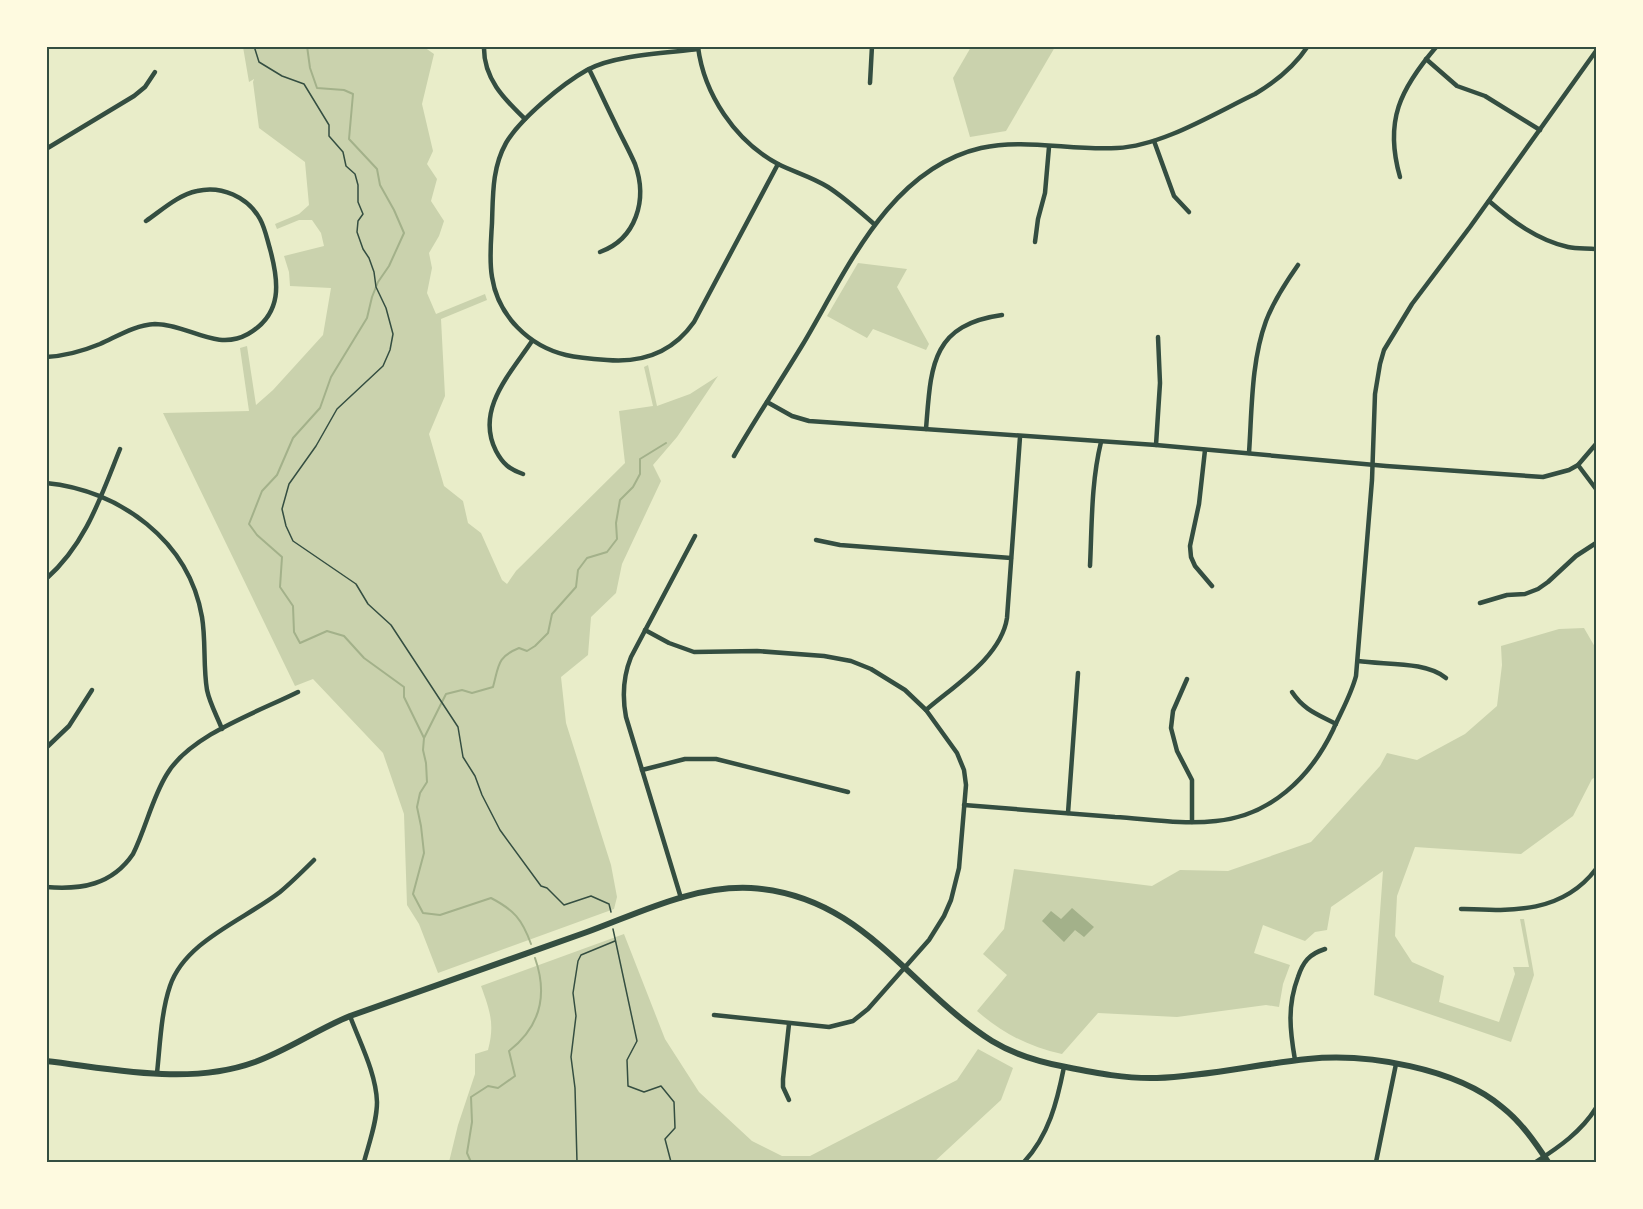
<svg xmlns="http://www.w3.org/2000/svg" width="1643" height="1209" font-family="Figtree,sans-serif">
	<style>
		.green { fill: #cad2ad }
		.water { fill: #a3b18a }
		.lines { fill: none; stroke-linecap: round; stroke-linejoin: round }
		.stream { stroke: #a3b18a; stroke-width: 2 }
		.path { stroke: #344e41; stroke-width: 1.5 }
		.minor { stroke: #344e41; stroke-width: 4.5 }
		.tertiary { stroke: #344e41; stroke-width: 6 }
		.neatline { fill: none; stroke: #344e41; stroke-width: 2 }
	</style>
	<rect width="100%" height="100%" fill="#e9edc9"/>
	<g class="green">
		<polygon points="243,47 424,47 434,54 422,104 433,151 427,164 437,179 431,201 444,221 439,236 429,253 432,268 427,293 436,314 485,294 487,300 441,319 445,396 429,434 444,486 463,501 468,523 481,533 502,580 507,584 516,571 625,463 619,411 653,406 644,367 648,365 657,406 690,394 718,376 677,437 653,465 661,481 622,564 616,593 591,617 588,655 561,677 566,723 611,865 617,897 614,909 438,973 419,924 407,905 404,814 383,753 313,679 295,686 163,413 249,411 240,348 247,346 256,405 273,390 323,335 331,288 290,286 289,272 284,256 324,246 321,233 312,220 299,220 277,229 275,224 299,214 309,205 305,162 259,128 253,82 254,79 249,82"/>
		<polygon points="971,47 1055,47 1006,131 970,137 953,78"/>
		<polygon points="858,263 907,269 897,287 929,344 926,350 873,329 867,338 827,316"/>
		<path d="M1584 628 1595 647 1596 658V777L1592 779 1573 816 1521 854 1415 847 1397 896 1395 936 1412 962 1444 976 1439 1002 1499 1022 1515 974 1513 967H1529L1520 919H1524L1534 975 1511 1042 1374 995 1383 871 1331 907 1327 930 1315 932 1305 941 1263 925 1254 953 1290 965 1283 984 1279 1007 1266 1005 1177 1017 1098 1013 1062 1054C1029 1047 1002 1033 977 1011L1007 975 983 954 1004 929 1014 869 1152 886 1180 870 1228 871 1311 842 1380 766 1387 753 1417 760 1465 734 1497 706 1502 665 1501 646 1559 629Z"/>
		<path d="M624 934 665 1039 699 1092 752 1141 782 1156H810L957 1080 978 1049 1013 1068 1001 1100 934 1162H449L458 1125 475 1074V1054L488 1050C495 1024 490 1011 481 986Z"/>
	</g>
	<polygon class="water" points="1072,908 1094,927 1084,937 1075,930 1064,942 1042,921 1051,911 1061,919"/>
	<g class="lines">
		<g class="stream">
			<polyline points="307,46 310,68 317,88 344,90 353,94 349,139 377,169 380,185 394,210 404,233 389,266 378,282 372,297 367,318 331,377 320,408 293,438 277,475 262,491 249,524 257,535 282,557 280,587 293,606 294,632 300,643 327,631 344,636 364,658 404,687 404,697 424,738"/>
			<path d="M531 944C522 919 514 910 491 898L440 915 423 913 413 894 424 853 421 826 417 807 420 793 427 782 426 763 423 750 424 738 446 694 462 690 472 693 493 687C499 665 497 657 519 648L527 651 535 646 548 633 552 614 576 587 578 570 587 558 607 552 617 539 616 523 620 500 633 487 640 474V459L666 443"/>
			<path d="M471 1162 467 1153 472 1122 471 1097 488 1086 498 1088 515 1076 509 1051C541 1026 548 995 535 958"/>
		</g>
		<g class="path">
			<polyline points="254,46 259,62 282,76 304,84 329,125 329,136 343,152 346,166 355,174 358,185 358,202 363,214 358,221 357,232 363,249 369,258 374,272 376,287 386,308 393,334 390,350 383,366 337,409 316,446 289,484 282,509 286,526 293,541 356,584 368,604 391,625 458,727 463,757 475,776 482,795 500,830 541,886 547,888 564,905 591,896 609,904 611,912"/>
			<polyline points="613,929 637,1041 627,1060 628,1086 644,1092 661,1086 674,1102 675,1128 665,1139 671,1162"/>
			<polyline points="577,1162 575,1088 571,1057 576,1016 573,993 578,961 581,955 615,941"/>
		</g>
		<g class="minor">
			<path d="M484 46C483 78 504 99 525 119"/>
			<path d="M698 47C704 94 735 141 778 164 794 172 812 177 828 187 845 198 859 211 874 224"/>
			<path d="M698 49C667 53 613 55 587 70 562 84 520 119 506 143 492 168 493 195 492 223 491 241 489 260 492 277 498 316 529 346 566 355 579 358 593 359 607 360 642 363 673 352 694 322L778 164"/>
			<polyline points="1426,59 1457,86 1485,96 1540,130"/>
			<path d="M589 69C598 87 606 105 615 123 621 136 629 150 635 164 648 200 636 239 600 252"/>
			<polyline points="870,83 872,46"/>
			<polyline points="1154,141 1174,196 1189,212"/>
			<polyline points="46,149 134,96 145,87 155,72"/>
			<path d="M1400 177C1384 121 1400 89 1437 46"/>
			<path d="M1489 201C1512 221 1537 240 1568 247 1577 249 1587 248 1596 249"/>
			<polyline points="1035,242 1038,219 1045,193 1049,147"/>
			<path d="M46 357C65 356 83 351 100 344 118 336 135 325 155 324 188 324 216 352 248 334 283 314 279 282 270 249 267 239 265 228 260 219 248 197 221 185 197 191 178 195 162 210 146 221"/>
			<polyline points="767,402 792,416 809,421 1156,445 1386,466 1543,477 1569,470 1578,465 1596,444"/>
			<path d="M926 429C931 368 930 325 1002 315"/>
			<polyline points="1156,445 1160,383 1158,337"/>
			<polyline points="1205,450 1199,504 1190,546 1191,557 1195,566 1212,586"/>
			<path d="M1249 453C1252 410 1251 362 1266 321 1274 300 1286 282 1298 265"/>
			<path d="M734 456C756 418 780 382 803 344 846 272 889 169 981 148 1025 138 1072 151 1117 148 1162 146 1215 113 1255 94 1277 81 1294 67 1308 46"/>
			<polyline points="1578,465 1596,489"/>
			<path d="M523 474C509 469 503 464 496 451 475 410 510 374 532 341"/>
			<path d="M46 483C120 490 189 541 202 617 206 641 203 666 207 690 210 704 217 716 222 729"/>
			<polyline points="816,540 840,545 1011,558"/>
			<path d="M1090 566C1092 525 1091 483 1101 442"/>
			<path d="M46 579C86 544 101 496 120 449"/>
			<polyline points="1480,603 1507,595 1525,594 1538,589 1548,582 1576,556 1596,543"/>
			<polyline points="645,630 669,643 694,652 757,651 824,656 851,661 871,669 905,690 926,710 957,753 964,770 966,785 959,868 951,900 944,916 929,940 868,1009 853,1021 829,1027 714,1015"/>
			<path d="M1358 661C1385 665 1426 661 1446 678"/>
			<polyline points="1187,679 1173,711 1171,728 1177,751 1192,780 1192,822"/>
			<path d="M1292 692C1304 710 1317 714 1336 724"/>
			<path d="M926 710C955 685 1001 657 1007 618L1020 437"/>
			<polyline points="46,748 69,726 92,690"/>
			<polyline points="642,770 685,759 716,759 848,792"/>
			<path d="M964 805C1015 809 1065 813 1115 817 1148 819 1183 825 1216 821 1270 816 1310 778 1333 730 1341 712 1351 695 1356 676L1372 480 1375 394 1380 364 1384 350 1412 304 1470 227 1596 51"/>
			<polyline points="1068,813 1078,673"/>
			<path d="M46 887C81 890 112 885 133 854 146 828 152 798 167 774 190 735 258 712 298 692"/>
			<path d="M681 898 626 717C622 696 623 677 631 657L695 536"/>
			<path d="M1461 909C1511 911 1562 914 1596 869"/>
			<path d="M350 1016C360 1043 376 1073 377 1102 377 1122 369 1143 364 1162"/>
			<polyline points="789,1024 783,1079 783,1087 789,1100"/>
			<path d="M1295 1060C1290 1031 1287 1006 1298 977 1303 962 1309 954 1325 949"/>
			<path d="M157 1073C160 1046 161 1012 170 986 185 941 244 920 280 892 292 882 303 871 314 860"/>
			<path d="M1024 1162C1049 1135 1057 1102 1064 1067"/>
			<polyline points="1376,1162 1396,1064"/>
			<path d="M1536 1162C1559 1147 1581 1132 1596 1108"/>
		</g>
		<path class="tertiary" d="M46 1061C115 1069 189 1086 255 1062 288 1050 318 1029 350 1016 429 988 508 960 587 932 639 913 694 885 751 888 863 895 907 987 992 1041 1015 1055 1039 1062 1066 1067 1096 1073 1126 1079 1157 1078 1208 1076 1258 1064 1308 1059 1367 1053 1456 1068 1502 1107 1521 1122 1535 1142 1548 1162"/>
	</g>
	<rect width="1643" height="1209" fill="none" stroke="#fefae0" stroke-width="96"/>
	<rect x="48" y="48" width="1547" height="1113" class="neatline"/>
</svg>
